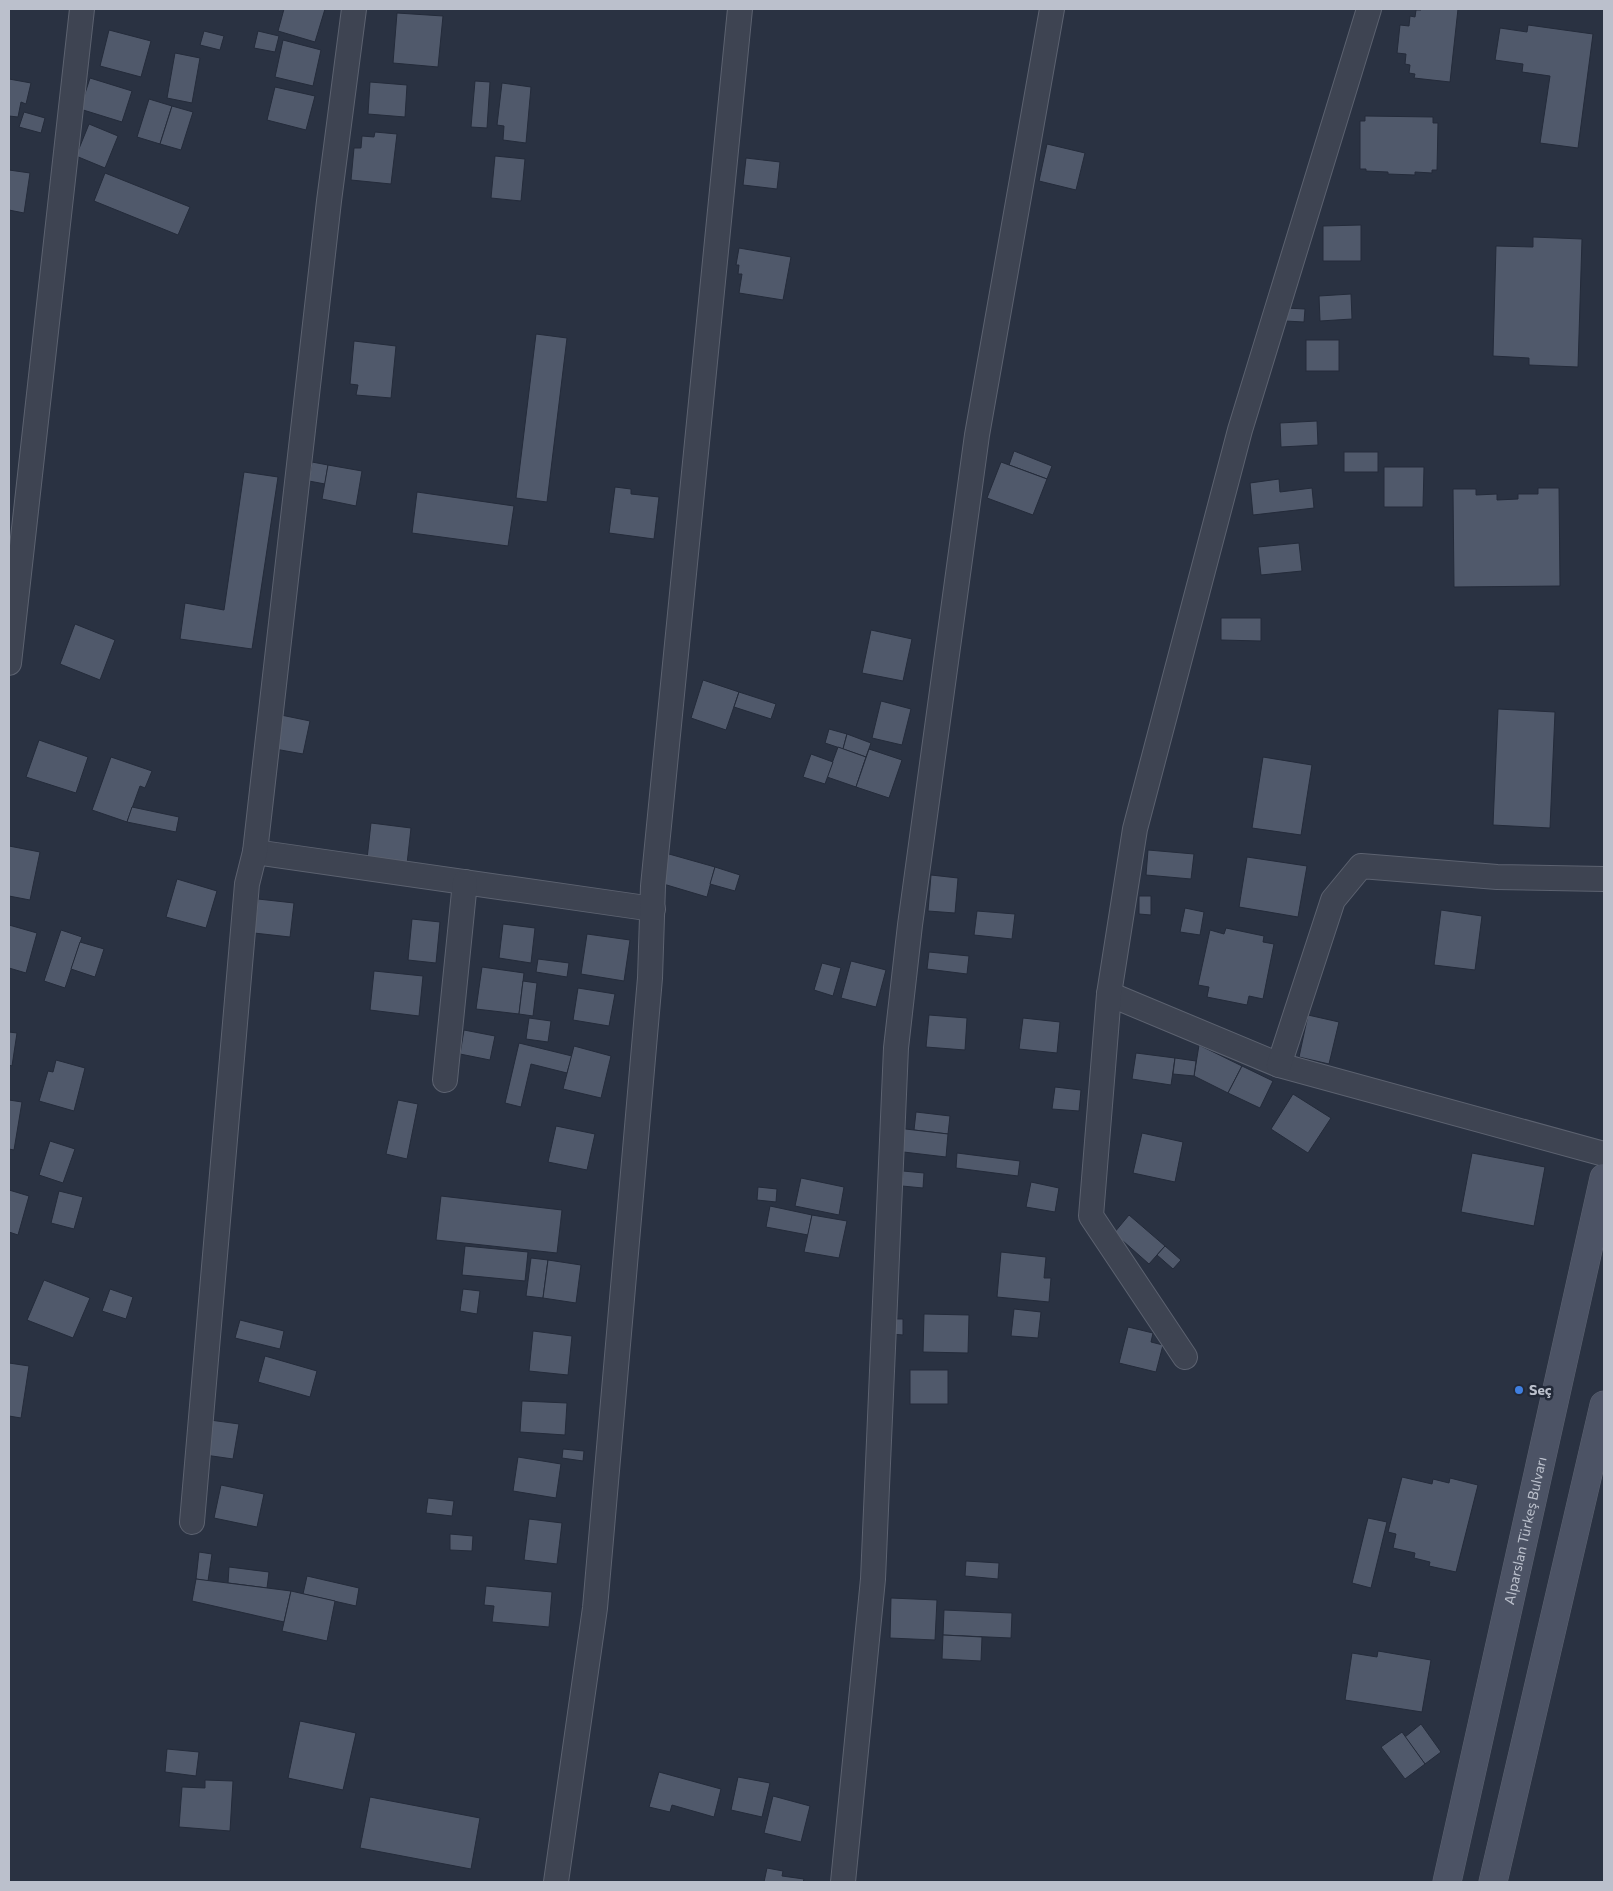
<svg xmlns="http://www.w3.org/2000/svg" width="1613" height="1891" font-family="Commissioner,sans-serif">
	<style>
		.building { fill: #50596b; stroke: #242b3a }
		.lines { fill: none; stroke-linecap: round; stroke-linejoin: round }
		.street-casing { stroke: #5c6270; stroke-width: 26 }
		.secondary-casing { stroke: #5c6270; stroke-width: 29 }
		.street { stroke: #3e4452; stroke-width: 24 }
		.secondary { stroke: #4c5365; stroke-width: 28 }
		.shop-dot { fill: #3f7fe0; stroke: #222938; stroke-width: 2 }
		.labels { text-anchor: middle; stroke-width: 5; stroke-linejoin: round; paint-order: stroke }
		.poi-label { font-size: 14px; font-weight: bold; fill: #bbc0cc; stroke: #222938; text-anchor: start }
		.street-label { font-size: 14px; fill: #bbc0cc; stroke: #222938 }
	</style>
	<rect width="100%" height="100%" fill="#2a3242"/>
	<g class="building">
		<polygon points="284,9 325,9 315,42 278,31"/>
		<polygon points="1422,9 1458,9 1450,82 1414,78 1415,74 1409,73 1410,65 1405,64 1406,54 1397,53 1400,25 1409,26 1410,16 1415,17 1416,10 1421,10"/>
		<polygon points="397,13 443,16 438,67 393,63"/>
		<polygon points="1528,25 1593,34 1578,148 1540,143 1550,76 1522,72 1523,64 1495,60 1500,28 1527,32"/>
		<polygon points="109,30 151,41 141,77 100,66"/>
		<polygon points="204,31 224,36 220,50 200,45"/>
		<polygon points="258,31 279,36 275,52 254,48"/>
		<polygon points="283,40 321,50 313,86 275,77"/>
		<polygon points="175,53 200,58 192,103 167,98"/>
		<polygon points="90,78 132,91 122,122 80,109"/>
		<polygon points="9,79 31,83 26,104 21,102 18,117 9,116"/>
		<polygon points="475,81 490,82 487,128 471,127"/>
		<polygon points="370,82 407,85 405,117 368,114"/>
		<polygon points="502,83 531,87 526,143 503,140 504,126 497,125"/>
		<polygon points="275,87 315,96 306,130 267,120"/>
		<polygon points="149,99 172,106 160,144 137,137"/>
		<polygon points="172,106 193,112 181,150 160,144"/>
		<polygon points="24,112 45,118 41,133 19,127"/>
		<polygon points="1365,116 1433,117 1433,123 1438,123 1437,170 1432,170 1432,173 1415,172 1415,175 1388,174 1388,172 1366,171 1366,169 1360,169 1360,121 1365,121"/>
		<polygon points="89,124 118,136 105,168 76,156"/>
		<polygon points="375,132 397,134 391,184 351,180 354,148 361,148 362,136 374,137"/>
		<polygon points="1047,144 1085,153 1076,190 1039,181"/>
		<polygon points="495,156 525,159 521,201 491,198"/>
		<polygon points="746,158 780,162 777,189 743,185"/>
		<polygon points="9,170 30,173 24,213 9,210"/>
		<polygon points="105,173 190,207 178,235 94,201"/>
		<polygon points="1361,225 1361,261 1323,261 1323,226"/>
		<polygon points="1533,237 1582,239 1578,367 1529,365 1529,358 1493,356 1496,246 1533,247"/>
		<polygon points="739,248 791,257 783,300 739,293 742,274 738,274 739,265 736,265"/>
		<polygon points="1351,294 1352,319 1320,321 1319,296"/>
		<polygon points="1285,308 1305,309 1304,322 1285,321"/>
		<polygon points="536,334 567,338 547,502 516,498"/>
		<rect x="1306" y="340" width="33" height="31"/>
		<polygon points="354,341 396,346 391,398 356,395 358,385 350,384"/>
		<polygon points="1317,421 1318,445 1281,447 1280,423"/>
		<polygon points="1014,451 1052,466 1047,479 1009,465"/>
		<rect x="1344" y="452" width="34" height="20"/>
		<polygon points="312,462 328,465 325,484 309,481"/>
		<polygon points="1001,462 1047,479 1033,515 987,498"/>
		<polygon points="328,465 362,471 356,506 322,499"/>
		<polygon points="1384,467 1424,467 1423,507 1384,507"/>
		<polygon points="244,472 278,477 252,649 180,639 185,603 224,610"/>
		<polygon points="1279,479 1280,492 1312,488 1314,508 1253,515 1250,483"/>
		<polygon points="615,487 631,489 631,494 659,497 654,539 609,533"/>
		<polygon points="1538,488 1559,488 1560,586 1454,587 1453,489 1476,489 1476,495 1497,494 1497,500 1518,499 1518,494 1538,494"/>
		<polygon points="417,492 514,506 508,546 412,533"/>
		<polygon points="1299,543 1302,571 1261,575 1258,547"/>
		<polygon points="1221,618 1261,618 1261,641 1221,640"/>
		<polygon points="75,624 115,640 100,680 60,664"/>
		<polygon points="871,630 912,639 903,681 862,673"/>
		<polygon points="703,680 739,692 726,730 691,718"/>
		<polygon points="739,692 776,704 771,719 734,707"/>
		<polygon points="881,701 911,709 902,745 872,738"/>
		<polygon points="1498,709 1555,712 1550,828 1493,825"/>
		<polygon points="281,715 310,721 303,754 275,749"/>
		<polygon points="829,729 847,734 843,749 825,743"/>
		<polygon points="847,734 871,743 866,757 843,749"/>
		<polygon points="39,740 88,757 76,793 26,777"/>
		<polygon points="838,747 866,757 856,787 827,777"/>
		<polygon points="869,749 902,760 889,798 856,787"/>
		<polygon points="811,754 833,762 825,784 803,777"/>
		<polygon points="111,757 152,771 145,788 140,786 127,822 92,810"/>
		<polygon points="1263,757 1312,765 1301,835 1252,828"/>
		<polygon points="132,807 179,817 176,832 127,822"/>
		<polygon points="371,823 411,828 407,864 367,859"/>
		<polygon points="9,846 40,852 30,900 9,896"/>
		<polygon points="1148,850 1194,854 1191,879 1146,875"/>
		<polygon points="669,854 715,867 707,897 660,883"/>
		<polygon points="1247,857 1307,866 1298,917 1239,907"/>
		<polygon points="715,867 740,875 735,891 710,884"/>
		<polygon points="931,875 958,878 955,913 928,911"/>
		<polygon points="177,879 217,891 206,928 166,917"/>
		<polygon points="1139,896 1151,896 1151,915 1139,914"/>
		<polygon points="258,899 294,903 290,937 254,933"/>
		<polygon points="1185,908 1204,912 1200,935 1180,932"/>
		<polygon points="1441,910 1482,916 1475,970 1434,965"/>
		<polygon points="977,911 1015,914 1012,939 974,935"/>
		<polygon points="412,919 440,922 436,963 408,960"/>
		<polygon points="503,924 535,928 531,963 499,958"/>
		<polygon points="9,925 37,933 26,973 9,968"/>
		<polygon points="1226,928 1264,936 1263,942 1274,944 1263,999 1249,996 1247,1005 1207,997 1209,987 1198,985 1210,930 1224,934"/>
		<polygon points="61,930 82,937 65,988 44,981"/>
		<polygon points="587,934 630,940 624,981 581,974"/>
		<polygon points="80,942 104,949 95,977 71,969"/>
		<polygon points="929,952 969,956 967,974 927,969"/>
		<polygon points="538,959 569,963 567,977 536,972"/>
		<polygon points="851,961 886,970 876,1007 841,998"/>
		<polygon points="822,963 841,968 833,996 814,990"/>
		<polygon points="482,967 524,973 519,1014 476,1009"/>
		<polygon points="374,971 423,976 419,1016 370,1010"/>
		<polygon points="523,981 537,983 533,1016 519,1014"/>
		<polygon points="578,988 615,994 609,1026 573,1020"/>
		<polygon points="929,1015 967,1018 965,1050 926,1047"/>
		<polygon points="1308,1015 1339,1022 1329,1064 1299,1057"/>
		<polygon points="529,1018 551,1021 548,1042 526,1039"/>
		<polygon points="1023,1018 1060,1022 1057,1053 1019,1049"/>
		<polygon points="464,1030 495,1036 490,1060 460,1054"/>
		<polygon points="9,1032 17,1033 12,1066 9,1065"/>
		<polygon points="519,1043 572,1056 567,1073 531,1064 521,1107 505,1103"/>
		<polygon points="1199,1045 1242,1066 1228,1093 1194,1076"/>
		<polygon points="574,1046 611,1056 601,1098 563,1089"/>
		<polygon points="1136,1053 1175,1058 1171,1085 1132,1079"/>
		<polygon points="1175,1058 1196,1061 1194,1076 1173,1074"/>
		<polygon points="56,1060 85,1068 74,1111 39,1101 48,1071 53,1072"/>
		<polygon points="1242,1066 1273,1081 1260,1108 1228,1093"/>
		<polygon points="1055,1087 1081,1090 1079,1111 1052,1109"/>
		<polygon points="1293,1094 1331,1118 1308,1153 1271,1129"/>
		<polygon points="9,1100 22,1102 14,1150 9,1149"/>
		<polygon points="398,1100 418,1104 407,1159 386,1154"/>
		<polygon points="916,1112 950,1116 948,1134 914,1130"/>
		<polygon points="556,1126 595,1134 587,1170 548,1162"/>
		<polygon points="897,1128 948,1134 946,1157 895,1151"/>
		<polygon points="1142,1133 1183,1142 1175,1182 1133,1173"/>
		<polygon points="50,1141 75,1149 63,1183 39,1175"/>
		<polygon points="957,1153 1020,1161 1018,1176 956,1168"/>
		<polygon points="1472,1153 1545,1167 1534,1226 1461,1212"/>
		<polygon points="903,1171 924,1173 923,1188 902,1186"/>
		<polygon points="801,1178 844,1187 839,1215 795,1206"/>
		<polygon points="1031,1182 1059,1188 1055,1212 1026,1207"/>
		<polygon points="758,1187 777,1189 776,1202 757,1200"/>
		<polygon points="9,1190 29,1196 18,1235 9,1232"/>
		<polygon points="59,1191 83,1197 74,1229 51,1223"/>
		<polygon points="441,1196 562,1210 557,1253 436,1240"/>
		<polygon points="770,1206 812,1215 808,1235 766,1227"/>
		<polygon points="812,1215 847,1221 839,1258 804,1252"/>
		<polygon points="1129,1215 1165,1246 1149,1264 1114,1233"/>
		<polygon points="465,1246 528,1252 525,1281 462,1275"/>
		<polygon points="1165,1246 1181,1260 1173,1269 1157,1255"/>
		<polygon points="1001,1252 1046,1257 1044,1278 1051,1278 1049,1302 997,1297"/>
		<polygon points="531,1258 548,1260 543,1298 526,1296"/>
		<polygon points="548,1260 581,1265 576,1303 543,1298"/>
		<polygon points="44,1280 90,1298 73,1338 27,1320"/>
		<polygon points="110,1289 133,1297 126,1319 102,1311"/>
		<polygon points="463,1289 480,1291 477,1314 460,1311"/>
		<polygon points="1014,1309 1041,1312 1038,1338 1011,1336"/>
		<polygon points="924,1314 969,1315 968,1353 923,1352"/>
		<polygon points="891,1319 903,1319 903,1335 891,1334"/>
		<polygon points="240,1320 284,1331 280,1349 235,1338"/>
		<polygon points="1128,1327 1153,1333 1151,1342 1163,1345 1156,1372 1119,1363"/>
		<polygon points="533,1331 572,1336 568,1375 529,1371"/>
		<polygon points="265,1356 317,1371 310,1397 258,1382"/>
		<polygon points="9,1363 29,1366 21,1418 9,1416"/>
		<rect x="910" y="1370" width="38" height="34"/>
		<polygon points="522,1401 567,1403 565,1435 520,1432"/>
		<polygon points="210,1420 239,1424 233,1459 205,1455"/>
		<polygon points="563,1449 584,1451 583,1461 562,1458"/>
		<polygon points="518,1457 561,1464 556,1498 513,1491"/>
		<polygon points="1402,1477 1432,1484 1433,1479 1449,1483 1450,1478 1478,1485 1456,1572 1429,1566 1430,1562 1414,1558 1415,1553 1393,1548 1396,1534 1388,1532"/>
		<polygon points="221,1485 264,1494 257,1527 214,1518"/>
		<polygon points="428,1498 454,1501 452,1516 426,1513"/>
		<polygon points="1368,1518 1387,1522 1371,1588 1352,1583"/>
		<polygon points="529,1519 562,1523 557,1564 524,1560"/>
		<polygon points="450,1534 473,1536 472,1551 450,1550"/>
		<polygon points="199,1552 212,1554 208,1581 196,1579"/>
		<polygon points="966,1561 999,1563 998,1579 965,1576"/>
		<polygon points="229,1567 269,1572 267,1588 228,1583"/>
		<polygon points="307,1576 359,1588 356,1606 303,1594"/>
		<polygon points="196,1579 291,1591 284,1622 192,1601"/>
		<polygon points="486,1586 552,1592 549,1627 492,1622 494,1606 484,1605"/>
		<polygon points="291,1591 335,1601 327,1641 282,1631"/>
		<polygon points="891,1598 937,1600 935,1640 890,1638"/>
		<polygon points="944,1610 1012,1613 1011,1638 943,1635"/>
		<polygon points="943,1635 982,1637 981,1661 942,1659"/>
		<polygon points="1378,1651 1431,1660 1422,1712 1345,1700 1352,1653 1377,1657"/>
		<polygon points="300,1721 356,1733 343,1790 288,1778"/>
		<polygon points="1421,1724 1441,1752 1425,1764 1405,1737"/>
		<polygon points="1402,1732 1425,1764 1405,1779 1381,1747"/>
		<polygon points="167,1749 199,1752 196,1776 165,1772"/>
		<polygon points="659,1772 721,1789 714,1817 672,1805 670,1812 649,1807"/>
		<polygon points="738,1777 770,1783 762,1817 731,1810"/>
		<polygon points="205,1780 233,1781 230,1831 179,1827 182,1787 205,1788"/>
		<polygon points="773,1796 810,1806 801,1842 764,1833"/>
		<polygon points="370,1797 480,1818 471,1869 360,1848"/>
		<polygon points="767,1868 783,1871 782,1876 804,1879 803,1882 764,1882"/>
	</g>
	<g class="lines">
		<g class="street-casing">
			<g id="street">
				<polyline points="9,663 82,9"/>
				<polyline points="255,852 653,909"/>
				<polyline points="1109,994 1279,1065 1604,1154"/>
				<polyline points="1279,1065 1333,900 1361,866 1497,877 1604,879"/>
				<polyline points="445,1080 465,882"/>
				<polyline points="1185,1357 1091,1216 1109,994 1135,829 1240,430 1369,9"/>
				<polyline points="192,1522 247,884 255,852 329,201 354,9"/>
				<polyline points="556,1882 595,1608 650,978 653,886 740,9"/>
				<polyline points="843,1882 873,1579 896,1048 910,925 977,435 1052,9"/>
			</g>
		</g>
		<g class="secondary-casing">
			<g id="secondary">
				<path id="s1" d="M1447 1882 1604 1178"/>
				<polyline points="1493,1882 1604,1405"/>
			</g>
		</g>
		<use href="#street" class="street"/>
		<use href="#secondary" class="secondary"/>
	</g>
	<circle class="shop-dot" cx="1519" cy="1390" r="5"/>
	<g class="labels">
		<g class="poi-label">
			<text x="1529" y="1395">Seç</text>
		</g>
		<g class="street-label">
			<text dy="5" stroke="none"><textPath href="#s1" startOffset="360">Alparslan Türkeş Bulvarı</textPath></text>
		</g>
	</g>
	<rect width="1613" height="1891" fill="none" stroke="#bbc0cc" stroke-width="20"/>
</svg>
